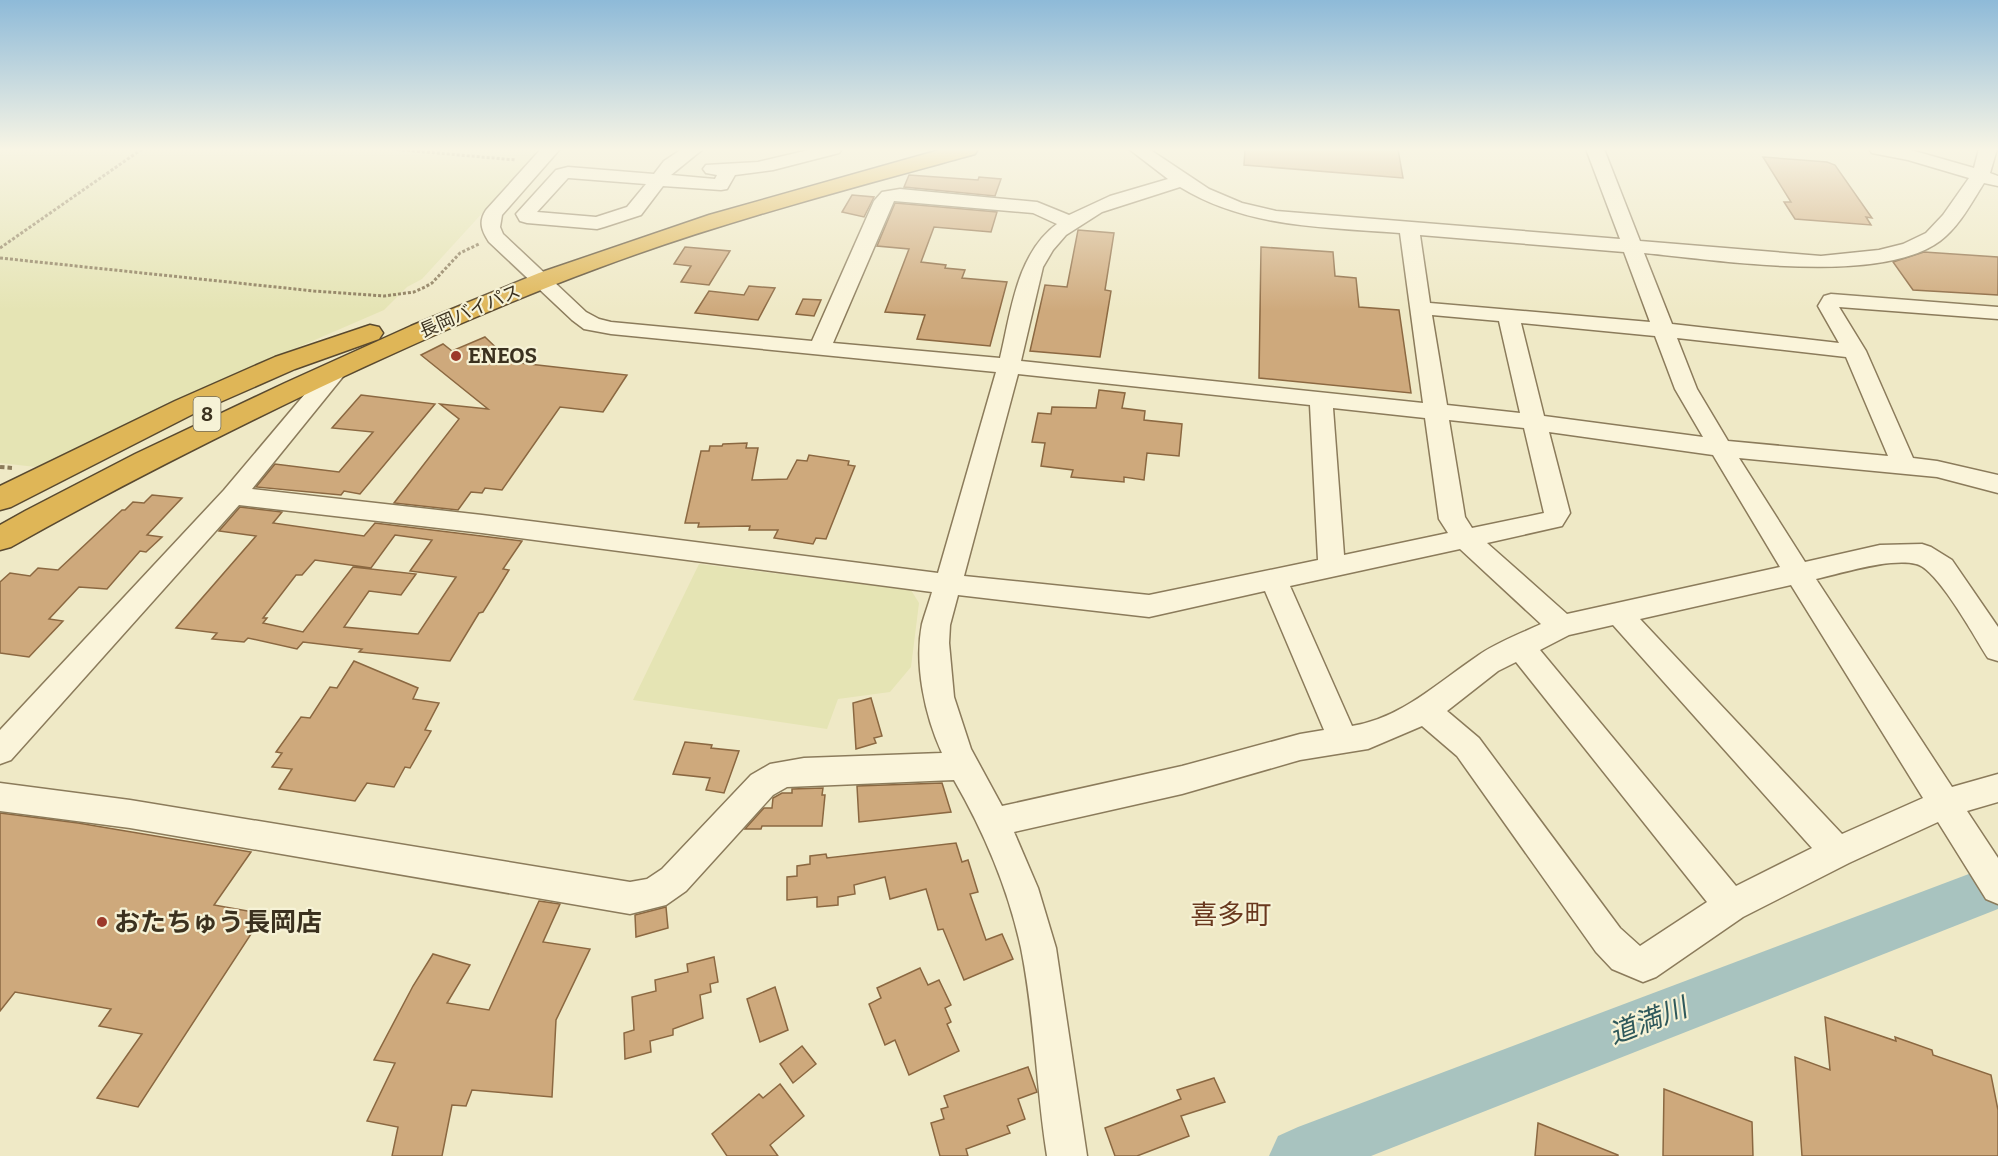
<svg xmlns="http://www.w3.org/2000/svg" width="1998" height="1156" font-family="Bitter,'Noto Sans JP',serif">
	<style>
		.farmland { fill: #e5e4b4 }
		.lines { fill: none; stroke-linecap: round; stroke-linejoin: round }
		.river { fill: #a8c3bf; fill-rule: evenodd }
		.building { fill: #cea97c; stroke: #8b6841; stroke-width: 1.5; fill-rule: evenodd }
		.minor-casing { stroke: #8b7b5b; stroke-width: 3 }
		.highway-casing { stroke: #59492f; stroke-width: 3 }
		.path-far1 { stroke: #8b7b5b; stroke-width: 3; stroke-dasharray: 3 2; stroke-linecap: butt }
		.path { stroke: #8b7b5b; stroke-width: 4; stroke-dasharray: 4.5 3; stroke-linecap: butt }
		.minor { fill: #faf4da; fill-rule: evenodd }
		.highway { fill: #dfb657; fill-rule: evenodd }
		.poi-dot { fill: #9c392a; stroke: #f6f2d6; stroke-width: 2 }
		.labels { text-anchor: middle; stroke-width: 4.5; stroke-linejoin: round; paint-order: stroke }
		.far-street-label { font-size: 18px; fill: #3b311f; stroke: #f6f2d6 }
		.shield { fill: #f6f2d6; stroke: #736b56; stroke-width: 1.5 }
		.shield-label { font-size: 20px; font-weight: bold; fill: #3b311f }
		.poi-label { font-size: 21px; font-weight: bold; fill: #3b311f; stroke: #f6f2d6; text-anchor: start }
		.near-poi-label { font-size: 26px; font-weight: bold; fill: #3b311f; stroke: #f6f2d6; text-anchor: start }
		.near-neighbourhood-label { font-size: 27px; fill: #69381e; stroke: #f6f2d6 }
		.near-water-label { font-size: 27px; font-style: italic; fill: #2e585b; stroke: #f6f2d6 }
	</style>
	<rect width="100%" height="100%" fill="#efe9c6"/>
	<g class="farmland">
		<polygon points="0,149 541,149 422,279 407,287 384,310 208,386 36,467 0,463"/>
		<polygon points="699,564 911,590 919,603 911,667 890,692 838,699 827,729 633,700"/>
	</g>
	<g class="lines">
		<polygon class="river" points="1998,863 1998,909 1371,1156 1269,1156 1278,1136 1298,1127"/>
	</g>
	<g class="building">
		<polygon points="1245,149 1398,149 1403,178 1244,165"/>
		<polygon points="1763,157 1827,162 1835,165 1872,218 1866,217 1871,225 1795,219 1784,202 1791,202"/>
		<polygon points="909,175 978,180 979,177 1001,179 995,196 904,187"/>
		<polygon points="852,195 874,197 864,217 842,212"/>
		<polygon points="895,203 997,212 991,232 934,227 921,262 946,265 945,268 965,270 962,278 1007,282 990,346 917,339 925,315 885,312 909,249 877,246"/>
		<polygon points="1078,230 1114,233 1105,290 1111,291 1100,357 1030,351 1045,285 1067,287"/>
		<polygon points="685,247 730,251 709,285 681,282 691,266 674,264"/>
		<polygon points="1261,247 1333,252 1335,276 1356,278 1359,307 1399,310 1411,393 1259,378"/>
		<polygon points="1924,252 1998,257 1998,295 1913,290 1893,262"/>
		<polygon points="749,286 775,288 758,320 695,313 709,291 744,295"/>
		<polygon points="803,299 821,300 814,316 796,314"/>
		<polygon points="485,337 511,362 627,375 603,412 560,407 502,490 485,488 482,493 471,492 458,510 394,503 459,419 440,404 488,409 421,355 443,344 452,351"/>
		<polygon points="1099,390 1125,393 1122,408 1145,411 1144,420 1182,424 1179,456 1147,453 1144,480 1124,477 1124,482 1071,477 1073,470 1041,466 1045,443 1032,442 1038,413 1051,414 1052,407 1096,408"/>
		<polygon points="361,395 435,404 360,494 344,491 341,495 256,487 275,464 339,472 373,432 332,428"/>
		<polygon points="747,443 746,448 758,448 752,480 787,479 797,460 807,461 809,455 849,461 848,465 855,466 826,539 816,538 813,544 774,538 778,530 749,530 750,526 698,527 699,523 685,523 701,451 709,451 710,446 722,446 723,444"/>
		<polygon points="152,495 182,498 147,535 162,537 146,552 140,551 107,589 79,587 49,619 63,621 29,657 0,653 0,582 10,573 30,576 38,568 58,570 122,510 125,510 133,502 144,503"/>
		<path d="M240 507 282 512 273 523 364 536 375 523 522 541 503 569 509 570 498 588 483 612 479 613 450 661 359 652 362 649 303 642 297 649 248 638 244 642 212 639 217 633 176 628 256 536 219 531ZM395 535 432 540 410 571 456 577 418 634 344 627 369 591 401 595 416 574 353 567 303 632 263 623 267 618H263L296 575H302L315 560 371 568Z"/>
		<polygon points="354,661 418,688 413,699 439,703 425,730 431,731 410,768 405,767 394,787 367,783 355,801 279,789 292,769 272,767 282,753 276,752 301,717 310,718 330,687 337,688"/>
		<polygon points="871,698 882,736 874,738 876,743 856,749 853,703"/>
		<polygon points="685,742 712,745 711,748 739,751 724,793 706,790 710,778 673,774"/>
		<polygon points="942,783 951,812 859,822 857,786"/>
		<polygon points="823,788 822,795 825,795 822,826 762,826 761,829 745,829 764,808 772,808 773,798 782,793 792,793 792,789"/>
		<polygon points="0,813 78,823 251,852 214,905 264,914 138,1107 97,1098 142,1034 99,1026 111,1009 15,992 0,1011"/>
		<polygon points="956,843 962,862 968,860 978,892 970,894 986,940 1002,934 1013,959 964,980 943,929 938,930 926,889 890,899 885,877 854,885 855,894 838,897 838,905 817,907 817,897 787,900 787,877 797,876 797,866 810,864 810,856 826,854 827,858"/>
		<polygon points="539,901 560,904 543,942 590,949 556,1020 552,1097 472,1090 466,1106 452,1105 442,1156 392,1156 398,1127 367,1121 395,1063 374,1060 413,986 433,954 470,965 447,1003 489,1010"/>
		<polygon points="666,907 668,928 636,937 635,915"/>
		<polygon points="714,957 718,982 710,984 711,992 700,995 703,1018 673,1029 673,1035 650,1041 651,1052 625,1059 624,1033 634,1030 632,997 656,991 655,980 688,972 687,964"/>
		<polygon points="920,968 928,985 939,980 951,1005 945,1008 951,1022 947,1024 959,1051 909,1075 895,1040 885,1045 869,1004 881,998 877,988"/>
		<polygon points="775,987 788,1030 760,1042 747,999"/>
		<polygon points="1825,1017 1896,1041 1895,1037 1932,1050 1933,1055 1991,1075 1998,1110 1998,1156 1802,1156 1795,1057 1830,1070"/>
		<polygon points="802,1046 816,1064 793,1083 780,1064"/>
		<polygon points="1028,1067 1037,1092 1018,1099 1025,1119 1007,1126 1010,1133 966,1149 968,1156 940,1156 931,1123 944,1119 941,1109 948,1107 944,1096"/>
		<polygon points="1214,1078 1225,1102 1181,1116 1189,1136 1137,1156 1115,1156 1105,1128 1181,1099 1177,1090"/>
		<polygon points="780,1084 804,1116 770,1145 778,1156 727,1156 712,1134 759,1094 763,1098"/>
		<polygon points="1664,1089 1752,1122 1753,1156 1663,1156"/>
		<polygon points="1538,1123 1618,1155 1618,1156 1535,1156"/>
	</g>
	<g class="lines">
		<g class="minor-casing">
			<g id="minor">
				<path d="M541 149H560L502 215 500 227 503 234 586 312 599 319 611 322 812 341 874 201 882 192 900 189 1037 202 1069 215 1110 196 1168 179 1129 149H1149L1209 189 1242 203 1276 211 1620 239 1586 149H1604L1640 241 1821 256 1879 250 1903 244 1926 233 1943 215 1969 178 1908 160 1872 153 1869 149 1911 150 1974 168 1979 149H1997L1990 173 1998 176V186L1984 183C1972 202 1959 227 1940 241 1879 286 1719 260 1644 253L1672 324 1839 343 1818 306 1824 296 1831 294 1998 307V319L1839 307 1866 351 1913 458 1937 461 1998 475V493L1937 477 1739 458 1805 562 1880 545 1922 544 1931 547 1952 560 1998 627V661L1988 658C1975 638 1937 568 1916 564 1889 558 1843 573 1816 579L1952 787 1998 774V802L1967 811 1998 858V904L1986 899 1938 822 1849 863 1743 917 1656 977 1643 982 1612 969 1596 952 1457 756 1422 726 1368 749 1300 760 1182 794 1014 832 1038 888 1056 948 1087 1156H1047C1036 1087 1035 1017 1021 948 1008 888 984 832 954 780L787 787 773 795 686 891 666 905 630 914 130 828 0 811V783L130 800 630 882 647 879 662 869 751 775 770 764 804 758 942 753C925 716 914 665 922 624 925 613 929 603 932 592L482 533 239 505 11 760 0 764V730L224 490 331 363 339 361 347 363 350 368 252 489 482 515 938 573 996 372 611 334 584 329 572 320 489 242C482 231 478 222 486 210ZM1180 187C1247 228 1324 227 1400 233L1423 403 1021 361 1043 267 1053 250 1066 235 1102 212ZM894 201 1033 213 1057 224C1016 254 1011 313 1000 358L833 343ZM1420 235 1624 252 1650 322 1430 303ZM1432 315 1499 321 1520 413 1447 405ZM1521 323 1655 336 1675 389 1703 437 1544 416ZM1677 338 1846 357 1888 456 1728 441 1697 389ZM1018 374 1310 405 1318 560 1149 595 964 576ZM1333 408 1425 418 1439 519 1448 533 1344 555ZM1449 420 1524 428 1544 513 1472 528 1465 517ZM1549 432 1713 455 1780 567 1567 614 1487 543 1562 526 1570 513ZM1460 549 1541 624C1520 634 1495 643 1476 657 1436 684 1401 718 1352 726L1290 586ZM1791 585 1923 798 1842 834 1640 619ZM1265 591 1324 730 1300 734 1182 766 1002 806 971 749 954 697 949 643 950 625 958 595 1149 617ZM1613 625 1812 848 1736 886 1540 650 1569 635ZM1516 662 1707 902 1640 946 1620 928 1479 738 1447 711 1498 671Z"/>
				<path d="M682 149H703L671 175 715 179 717 175 706 173 703 169 706 165 758 162 813 149H842L839 153 773 170 735 175 727 189 721 190 663 186 641 215 604 227 597 229 527 223 520 221 516 214 556 170 568 167 654 174 664 161ZM568 178H569L646 184 627 207 596 217 537 212Z"/>
			</g>
		</g>
		<g class="highway-casing">
			<g id="highway">
				<path d="M943 149H978L975 154C848 189 721 222 598 268 503 303 411 345 319 388 215 438 112 490 11 547L0 550V525L25 511 135 454 285 383 411 326 539 273 709 215Z"/>
				<polygon points="370,325 379,327 383,333 379,339 295,369 195,413 11,507 0,510 0,486 175,401 275,357"/>
			</g>
		</g>
		<g class="path-far1">
			<polyline points="392,149 516,160"/>
			<polyline points="0,248 142,149"/>
			<polyline points="0,258 314,291 384,296 414,292 425,287 432,283 460,253 479,244"/>
		</g>
		<polyline class="path" points="0,467 13,468"/>
		<use href="#minor" class="minor"/>
		<use href="#highway" class="highway"/>
	</g>
	<linearGradient id="sky" x2="0" y2="1"><stop stop-color="#8ebad8"/><stop offset="0.48" stop-color="#f8f5e5"/><stop offset="1" stop-color="#f8f5e5" stop-opacity="0"/></linearGradient>
	<rect width="1998" height="311" fill="url(#sky)"/>
	<g class="poi-dot">
		<circle cx="456" cy="356" r="6"/>
		<circle cx="102" cy="922" r="6"/>
	</g>
	<g class="labels">
		<g class="far-street-label">
			<text transform="translate(470 311) rotate(-23)" y="6">長岡バイパス</text>
		</g>
		<rect class="shield" x="193.5" y="397" width="27" height="34" rx="4.5"/>
		<g class="shield-label">
			<text x="207" y="421">8</text>
		</g>
		<g class="poi-label">
			<text x="468" y="363">ENEOS</text>
		</g>
		<g class="near-poi-label">
			<text x="114" y="931">おたちゅう長岡店</text>
		</g>
		<g class="near-neighbourhood-label">
			<text x="1231" y="924">喜多町</text>
		</g>
		<g class="near-water-label">
			<text transform="translate(1648 1021) rotate(-21)" y="9">道満川</text>
		</g>
	</g>
</svg>
